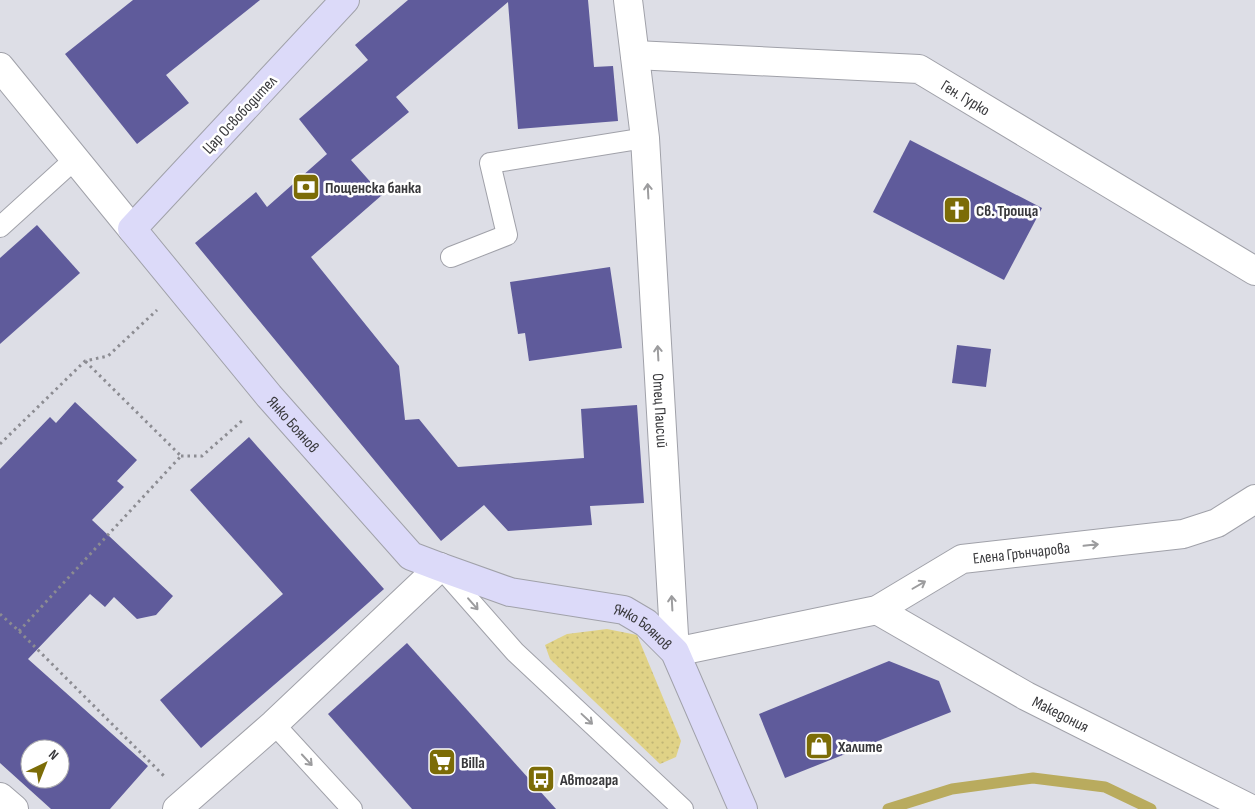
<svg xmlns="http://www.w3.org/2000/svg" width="1255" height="809" font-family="'Sofia Sans Condensed',sans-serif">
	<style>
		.grass { fill: url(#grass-dots) }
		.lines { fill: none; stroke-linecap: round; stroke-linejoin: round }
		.stream { stroke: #b9ab5e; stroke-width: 11 }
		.building { fill: #5f5b9b; fill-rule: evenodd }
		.service-casing { stroke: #a0a1a9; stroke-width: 22 }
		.minor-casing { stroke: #a0a1a9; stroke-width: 30 }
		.tertiary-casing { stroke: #a0a1a9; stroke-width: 30 }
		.secondary-casing { stroke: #a0a1a9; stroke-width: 30 }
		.path { stroke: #8c8c92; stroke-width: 3; stroke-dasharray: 2.5 4; stroke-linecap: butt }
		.service { stroke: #fff; stroke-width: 20 }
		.minor { stroke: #fff; stroke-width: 28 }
		.tertiary { stroke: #fff; stroke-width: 28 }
		.secondary { stroke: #dcdaf9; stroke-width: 28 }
		.oneway { stroke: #9c9c9e }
		.labels { text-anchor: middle; stroke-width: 5; stroke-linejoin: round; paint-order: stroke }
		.street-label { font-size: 16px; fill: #39393c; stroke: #fff }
		.poi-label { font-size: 16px; font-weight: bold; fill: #39393c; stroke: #fff; text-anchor: start }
	</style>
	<defs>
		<pattern id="grass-dots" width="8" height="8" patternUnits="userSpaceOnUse" patternTransform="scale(1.25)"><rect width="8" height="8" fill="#e0d286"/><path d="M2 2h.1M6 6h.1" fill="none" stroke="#c1b575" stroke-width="1.8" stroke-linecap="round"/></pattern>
	</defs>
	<rect width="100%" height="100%" fill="#dddee6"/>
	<polygon class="grass" points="607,629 637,635 681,741 676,757 660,764 550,659 545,645 567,634"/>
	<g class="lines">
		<polyline class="stream" points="888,809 952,789 1033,778 1105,787 1151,809"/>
	</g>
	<g class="building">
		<polygon points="133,0 260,0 166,75 189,103 137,144 65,54"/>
		<polygon points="408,0 588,0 594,67 613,66 618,121 518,129 508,2 396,97 409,112 351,160 382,195 311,257 399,366 405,420 419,419 458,467 584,458 581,409 637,405 644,503 590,506 592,525 508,531 484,505 441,541 195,243 256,192 267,207 327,154 299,119 368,60 355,45"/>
		<polygon points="910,140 1042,208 1004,280 873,212"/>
		<polygon points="37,225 80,273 0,344 0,258"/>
		<polygon points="610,267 622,348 529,361 525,333 518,334 510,282"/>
		<polygon points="957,345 991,349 986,387 952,383"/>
		<path d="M75 402 137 460 117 481 124 487 92 520 173 596 156 615 137 619 114 597 105 607 90 594 28 659 148 766 110 809H51L0 763V469L50 417 56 423ZM30 749H60V779H30Z"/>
		<polygon points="249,437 384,589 325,641 201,748 160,700 283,594 190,490"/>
		<polygon points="407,643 556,809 412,809 328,714"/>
		<polygon points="889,661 939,681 951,712 785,778 759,714"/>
	</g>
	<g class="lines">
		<g class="service-casing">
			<g id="service">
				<polyline points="0,227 75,159"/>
				<polyline points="451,257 507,235 490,163 645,138"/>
				<polyline points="442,569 515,652 683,809"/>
				<polyline points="274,724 352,809"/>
			</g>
		</g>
		<g class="minor-casing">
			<g id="minor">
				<path id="s1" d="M628 0 645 138 675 652 877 610 962 559 1183 534 1217 523 1255 499"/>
				<path id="s2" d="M635 55 919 69 1255 271"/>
				<path id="s3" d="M877 610 1026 696 1251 809"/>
				<polyline points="0,797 14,809"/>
				<polyline points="177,809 274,724 440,567"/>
			</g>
		</g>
		<g class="tertiary-casing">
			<polyline id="tertiary" points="0,67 132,229"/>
		</g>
		<g class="secondary-casing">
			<g id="secondary">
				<path id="s4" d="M345 0 132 229 269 396 411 556 440 567 510 592 624 610 646 623 675 652 743 809"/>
			</g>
		</g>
		<g class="path">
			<polyline points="0,444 85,361 108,356 157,310"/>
			<polyline points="181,456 202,456 244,419"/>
			<polyline points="0,614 19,631 165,777"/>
			<polyline points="19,631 181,456 85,361"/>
		</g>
		<use href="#service" class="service"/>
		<use href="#minor" class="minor"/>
		<use href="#tertiary" class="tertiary"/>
		<use href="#secondary" class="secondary"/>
	</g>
	<defs><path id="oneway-shaft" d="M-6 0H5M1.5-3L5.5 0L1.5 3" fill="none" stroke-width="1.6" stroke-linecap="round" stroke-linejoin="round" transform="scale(1.25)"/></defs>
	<g class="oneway">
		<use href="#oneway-shaft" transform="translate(648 191) rotate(-93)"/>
		<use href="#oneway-shaft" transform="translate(658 353) rotate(-93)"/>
		<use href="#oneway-shaft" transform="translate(1091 545) rotate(-6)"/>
		<use href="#oneway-shaft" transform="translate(919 585) rotate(-30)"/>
		<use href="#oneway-shaft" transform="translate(672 603) rotate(-93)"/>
		<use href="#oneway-shaft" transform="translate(473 604) rotate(49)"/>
		<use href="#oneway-shaft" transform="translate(587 719) rotate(43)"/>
		<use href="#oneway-shaft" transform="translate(307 760) rotate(47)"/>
	</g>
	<defs>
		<g id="bank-square" transform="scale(1.4375)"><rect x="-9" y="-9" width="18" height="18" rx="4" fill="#7c6c07" stroke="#fff"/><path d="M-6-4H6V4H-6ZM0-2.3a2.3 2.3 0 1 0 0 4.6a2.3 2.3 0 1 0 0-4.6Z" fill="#fff"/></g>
		<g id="church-square" transform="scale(1.4375)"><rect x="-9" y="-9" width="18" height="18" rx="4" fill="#7c6c07" stroke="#fff"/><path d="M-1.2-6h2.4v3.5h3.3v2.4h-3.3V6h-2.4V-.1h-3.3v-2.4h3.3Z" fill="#fff"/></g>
		<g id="shop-square" transform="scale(1.4375)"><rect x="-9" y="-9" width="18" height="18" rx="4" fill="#7c6c07" stroke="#fff"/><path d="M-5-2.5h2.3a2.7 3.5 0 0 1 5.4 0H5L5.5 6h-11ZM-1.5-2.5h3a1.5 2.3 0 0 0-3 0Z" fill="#fff"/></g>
		<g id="supermarket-square" transform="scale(1.4375)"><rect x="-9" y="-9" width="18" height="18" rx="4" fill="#7c6c07" stroke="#fff"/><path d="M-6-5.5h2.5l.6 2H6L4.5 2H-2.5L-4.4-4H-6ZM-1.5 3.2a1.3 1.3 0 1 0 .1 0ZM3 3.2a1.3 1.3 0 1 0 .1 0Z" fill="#fff"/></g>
		<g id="bus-square" transform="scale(1.4375)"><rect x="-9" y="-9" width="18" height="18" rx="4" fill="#7c6c07" stroke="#fff"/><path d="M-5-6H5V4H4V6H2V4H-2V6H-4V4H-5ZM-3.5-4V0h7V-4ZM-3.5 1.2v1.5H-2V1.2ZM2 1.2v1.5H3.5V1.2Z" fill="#fff"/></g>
	</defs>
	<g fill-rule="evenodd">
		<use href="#bank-square" x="306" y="187"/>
		<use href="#church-square" x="957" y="210"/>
		<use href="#shop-square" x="819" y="746"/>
		<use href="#supermarket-square" x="442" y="762"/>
		<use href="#bus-square" x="541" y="779"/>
	</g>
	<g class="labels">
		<g class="street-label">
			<text dy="6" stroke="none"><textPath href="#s2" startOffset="339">Ген. Гурко</textPath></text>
			<text transform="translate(239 114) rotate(-47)" y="6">Цар Освободител</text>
			<text dy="6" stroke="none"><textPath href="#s1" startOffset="412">Отец Паисий</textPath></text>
			<text dy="6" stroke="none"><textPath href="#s4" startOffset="566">Янко Боянов</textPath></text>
			<text dy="6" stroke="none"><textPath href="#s1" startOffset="1019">Елена Грънчарова</textPath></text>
			<text dy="6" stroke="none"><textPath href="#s4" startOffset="988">Янко Боянов</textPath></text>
			<text dy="6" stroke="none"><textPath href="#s3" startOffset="211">Македония</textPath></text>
		</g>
		<g class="poi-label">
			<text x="325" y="193">Пощенска банка</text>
			<text x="976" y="216">Св. Троица</text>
			<text x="838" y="752">Халите</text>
			<text x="461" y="768">Billa</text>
			<text x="560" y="785">Автогара</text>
		</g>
	</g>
	<g transform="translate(45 764) rotate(43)"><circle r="24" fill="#ffffff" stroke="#b0b0b1"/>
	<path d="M0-4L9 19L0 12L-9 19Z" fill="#7c6c07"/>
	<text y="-8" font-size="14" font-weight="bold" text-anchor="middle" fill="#39393c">N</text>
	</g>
</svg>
